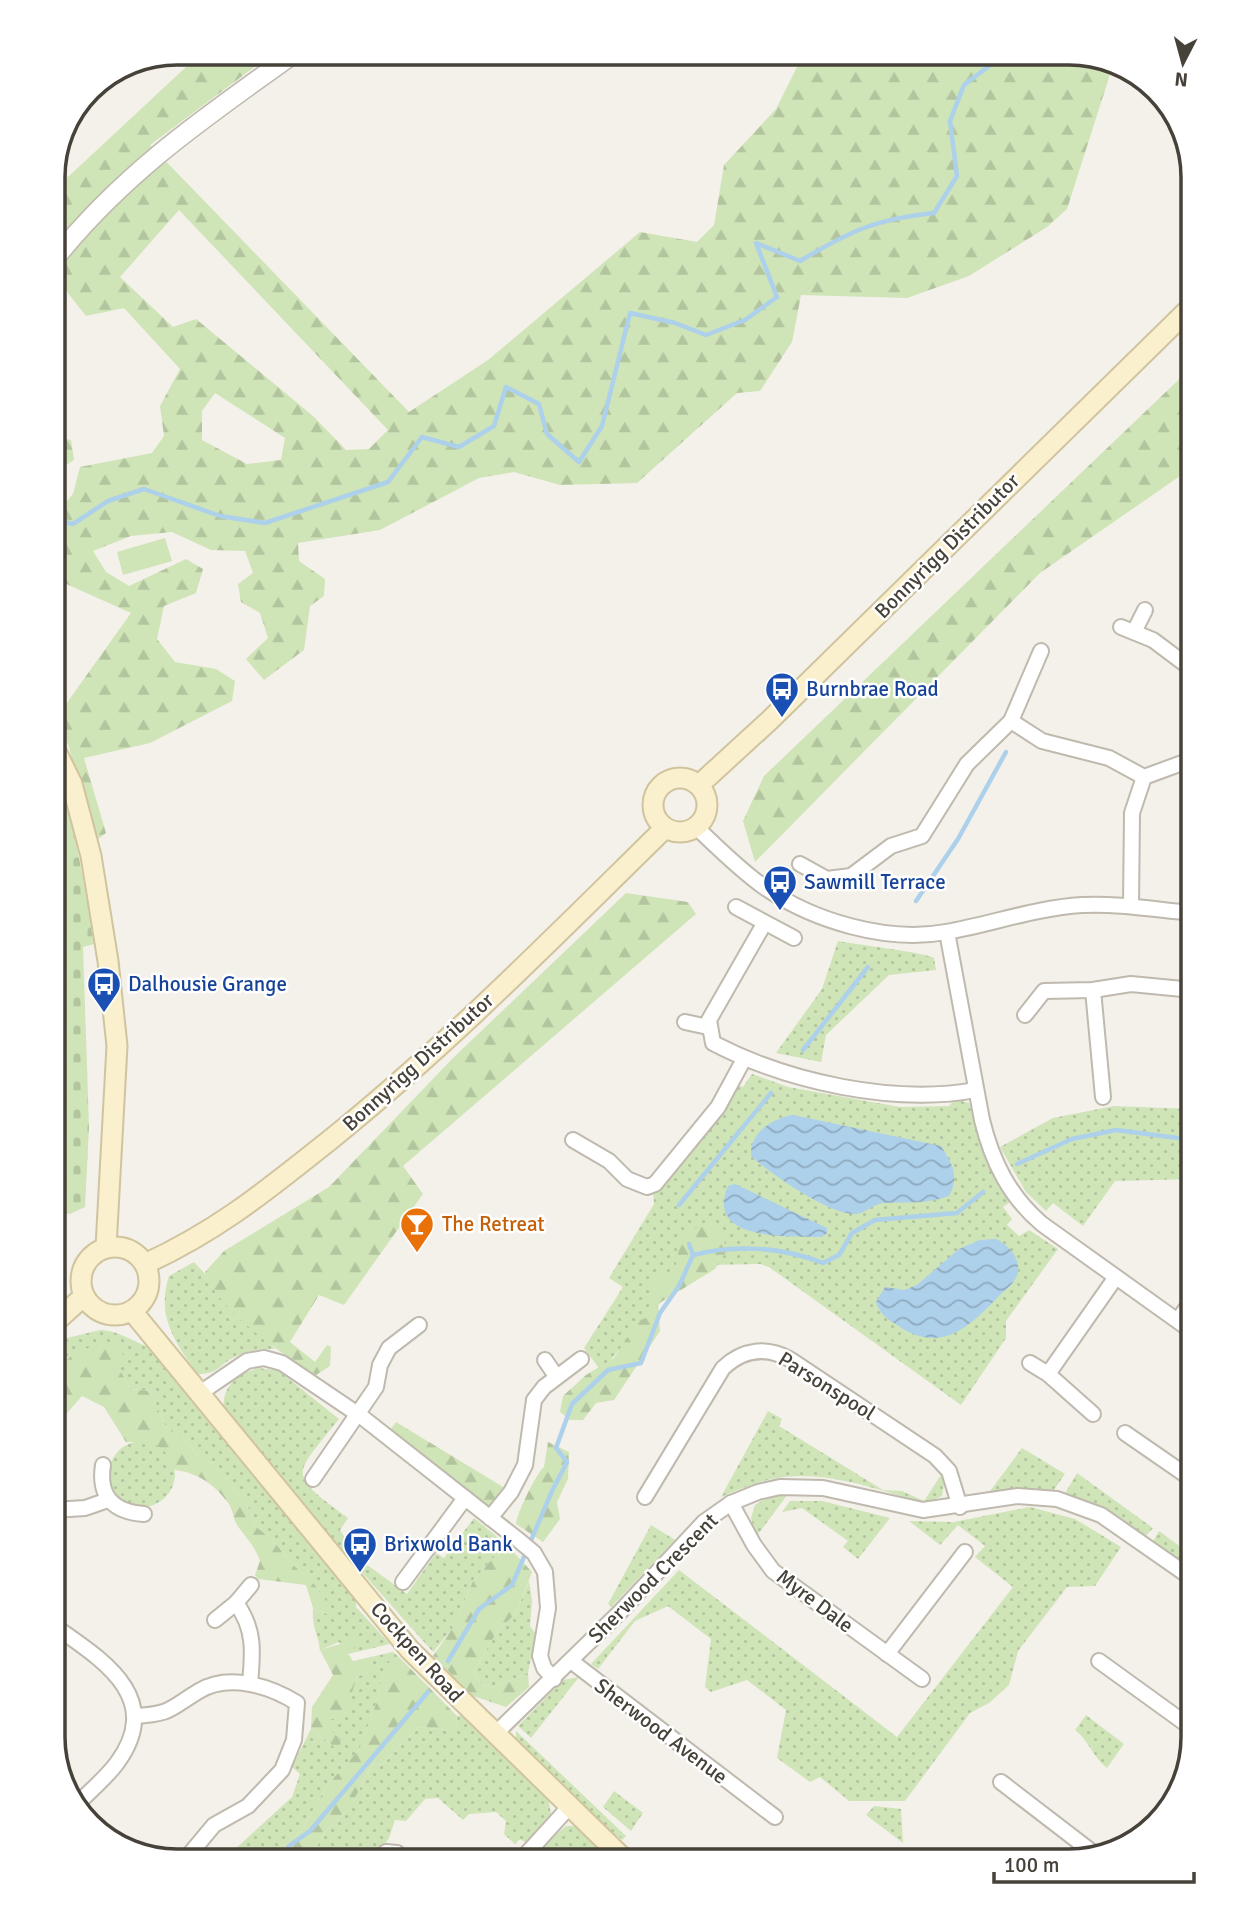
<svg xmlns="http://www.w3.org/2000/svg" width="1246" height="1914" font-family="Signika,sans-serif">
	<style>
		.grass { fill: url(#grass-dots) }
		.forest { fill: url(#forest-firs); fill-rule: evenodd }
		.cemetery { fill: url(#cemetery-stones) }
		.pitch { fill: #cfe4b7 }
		.water { fill: url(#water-waves) }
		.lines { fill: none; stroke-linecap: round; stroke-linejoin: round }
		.stream { stroke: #add0eb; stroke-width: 4.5 }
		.minor-casing { stroke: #bfb9ae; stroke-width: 18 }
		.tertiary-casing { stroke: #bfb9ae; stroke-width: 21 }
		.secondary-casing { stroke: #d0c49e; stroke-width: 23 }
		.minor { stroke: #fff; stroke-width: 14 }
		.tertiary { stroke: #fff; stroke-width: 18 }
		.secondary { stroke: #faf0ce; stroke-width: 19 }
		.labels { text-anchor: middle; stroke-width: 5; stroke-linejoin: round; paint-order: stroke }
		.street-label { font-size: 21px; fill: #474239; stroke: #fff }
		.transit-label { font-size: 21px; fill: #164399; stroke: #fff; text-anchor: start }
		.food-label { font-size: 21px; fill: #c56008; stroke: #fff; text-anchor: start }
		.rim { fill: none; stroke: #474239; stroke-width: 3.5 }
	</style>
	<defs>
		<pattern id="grass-dots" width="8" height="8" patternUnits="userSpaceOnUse" patternTransform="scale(1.75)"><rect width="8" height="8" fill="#cfe4b7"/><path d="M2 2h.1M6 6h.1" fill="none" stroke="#b3c59e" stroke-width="1.8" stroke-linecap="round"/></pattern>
		<pattern id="forest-firs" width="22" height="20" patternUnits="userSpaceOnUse" patternTransform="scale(1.75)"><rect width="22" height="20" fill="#cfe4b7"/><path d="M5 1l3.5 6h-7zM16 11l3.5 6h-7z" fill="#b3c59e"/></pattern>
		<pattern id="cemetery-stones" width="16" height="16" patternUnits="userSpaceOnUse" patternTransform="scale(1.75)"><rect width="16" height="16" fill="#cfe4b7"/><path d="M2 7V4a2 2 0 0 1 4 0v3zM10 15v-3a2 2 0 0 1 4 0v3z" fill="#b3c59e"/></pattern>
		<pattern id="water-waves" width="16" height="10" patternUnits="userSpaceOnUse" patternTransform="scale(1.75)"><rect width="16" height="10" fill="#add0eb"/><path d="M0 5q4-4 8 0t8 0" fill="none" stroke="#8faabf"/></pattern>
	</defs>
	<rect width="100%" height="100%" fill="#f4f1eb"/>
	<g class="grass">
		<path d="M838 941C853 944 928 953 934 958L936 970 889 975 826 1035 821 1062 776 1053 822 989Z"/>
		<path d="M752 1074 788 1087 900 1107 949 1106 955 1099 969 1103 986 1160 1010 1202 1003 1207 1012 1219 1007 1225 1019 1236 1029 1230 1058 1249 1006 1321V1338L961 1405 769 1267 760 1264 710 1265 661 1302 601 1371 584 1348 623 1287 609 1278 654 1204 653 1192C689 1165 713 1122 738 1085L743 1087Z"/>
		<polygon points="1114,1106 1193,1109 1193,1179 1115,1181 1083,1226 1053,1203 1046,1211 1026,1192 1000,1147 1053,1118"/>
		<path d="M194 1262 275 1349C258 1349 244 1351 229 1360 217 1369 214 1374 198 1374 175 1343 156 1316 169 1276Z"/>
		<path d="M100 1330C122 1331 137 1345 158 1350L356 1598V1607L390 1644 348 1654 339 1642 320 1650C318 1632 312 1630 313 1608L327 1614 314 1584 291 1563 271 1538 256 1527 250 1510 215 1465 199 1458 193 1449 166 1427 150 1391 130 1389 120 1370 70 1357 53 1373V1348L67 1338Z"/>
		<path d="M259 1368 279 1371 339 1419C293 1477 286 1472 348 1518L340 1530 359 1559 407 1594 436 1553 444 1558 474 1518 506 1544 474 1579 452 1629 433 1652 301 1504 224 1411C221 1387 237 1374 259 1368Z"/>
		<path d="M768 1411 782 1419 779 1426 883 1490 902 1491 924 1501 941 1475 944 1483 942 1496 926 1503C877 1490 823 1468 772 1479 754 1483 737 1490 721 1497Z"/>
		<circle cx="142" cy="1474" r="33"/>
		<polygon points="1022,1448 1065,1474 1053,1491 1020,1488 988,1494"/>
		<polygon points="1077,1473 1153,1528 1145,1537 1064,1495"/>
		<polygon points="788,1494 756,1537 751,1518 755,1505 770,1496"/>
		<polygon points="790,1501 822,1501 890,1518 858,1559 843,1547 848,1541 802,1508 782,1512"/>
		<polygon points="1030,1507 1075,1519 1121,1547 1095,1586 1067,1587 1018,1651 1009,1685 989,1703 970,1713 905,1801 849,1801 820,1777 810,1782 777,1758 786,1710 747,1680 711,1692 705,1687 711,1639 668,1606 635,1621 598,1669 591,1664 679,1570 897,1737 1013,1587 975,1557 985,1546 958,1525 940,1545 909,1521 954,1522"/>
		<polygon points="651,1525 675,1540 611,1607 608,1604"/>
		<polygon points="1159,1531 1193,1556 1193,1573 1152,1543"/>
		<polygon points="529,1581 532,1601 530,1626 536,1634 528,1673 492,1688 481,1684 473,1672 497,1632 516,1613"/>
		<polygon points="393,1652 400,1658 385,1665 377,1701 360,1748 326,1787 302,1830 268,1861 222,1861 292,1797 300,1774 292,1767 311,1729 336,1748 330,1719 344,1717 357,1677 368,1672 375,1656"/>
		<polygon points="579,1677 531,1738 518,1726 563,1680"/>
		<polygon points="464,1715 548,1797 551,1814 528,1844 520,1839 515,1844 504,1834 506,1821 496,1812 469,1814 463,1820 438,1798 425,1799 406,1821 395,1820 389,1838 381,1849 369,1851 369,1861 308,1861 326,1831 351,1806 371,1766 382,1764 419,1727 449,1730 456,1726 457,1716"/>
		<path d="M1086 1715 1124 1744 1107 1768C1093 1757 1089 1741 1075 1730Z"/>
		<polygon points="516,1731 626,1836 622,1840 618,1836 616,1839 516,1742"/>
		<polygon points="614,1791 643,1813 631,1831 603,1807"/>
		<polygon points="874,1806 901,1809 903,1843 866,1815"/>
		<polygon points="566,1826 576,1826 614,1861 537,1861 531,1856"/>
	</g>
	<g class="forest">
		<path d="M201 53H273L150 145 409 412 488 360 640 232 697 242 714 225 724 165 776 109 804 53H1078L1113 65 1067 209 1047 227 969 276 907 298 801 295 792 342 760 391 737 393 637 483 560 485 514 472 479 478 380 530 298 543 299 561 325 579 324 596 310 606 304 650 264 680 246 659 268 638 260 613 241 602 238 584 253 573 245 551 211 550 172 532 131 536 93 551 106 572 129 586 186 559 203 569 196 593 164 606 157 639 175 662 216 669 235 681 232 701 150 743 84 758 106 833 94 842 69 747 56 718 131 613 53 578V517L73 494 80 467 152 453 164 436 160 406 180 369 124 308 86 316 53 274V169L56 161 68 177ZM179 210 388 430 369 449 346 450 313 416 196 319 173 327 120 277ZM215 393 285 438 281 460 247 464 202 440V411Z"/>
		<polygon points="53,335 62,341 65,365 53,371"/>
		<polygon points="1193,366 1193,467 1040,573 755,862 743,821 764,776"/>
		<polygon points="53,437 71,440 74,460 54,473"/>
		<path d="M626 893 688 902 696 914 403 1166 423 1194 344 1305 319 1295 290 1342 315 1362 327 1345 331 1347 330 1366 316 1375C282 1354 218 1311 205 1272L224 1251 329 1187 454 1057Z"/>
		<polygon points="706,1223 723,1231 726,1252 715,1269 658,1304 660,1331 614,1400 596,1403 583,1420 570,1420 560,1412 563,1396 586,1375 614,1358 638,1321 648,1317 651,1282 675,1268 682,1235"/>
		<path d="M102 1341 117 1344 124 1356 120 1370 130 1389 150 1391 166 1427 193 1449 199 1458 215 1465 250 1510 256 1527 271 1538 291 1563 314 1584 331 1608 328 1614 313 1608 306 1585 258 1579 255 1575 260 1561C255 1546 246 1538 237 1525 233 1519 233 1510 229 1504 215 1485 199 1473 175 1470 163 1442 155 1442 126 1442L104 1407 82 1396 53 1429V1373L70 1357Z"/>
		<polygon points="396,1422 508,1490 487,1511 387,1434"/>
		<path d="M548 1442 569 1452 568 1479 557 1502 560 1519 543 1542 516 1524C516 1515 537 1472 544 1467Z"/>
		<polygon points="506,1544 532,1572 516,1613 497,1632 473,1672 481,1684 492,1688 528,1673 529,1687 506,1707 473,1696 433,1656 452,1629 474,1579"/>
		<polygon points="356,1639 357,1646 348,1654 353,1661 375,1656 368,1672 357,1677 344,1718 331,1719 333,1732 341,1740 340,1746 336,1748 311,1729 312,1707 333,1675 320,1650"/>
		<polygon points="400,1658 457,1716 456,1727 449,1730 419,1727 382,1764 371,1766 351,1806 326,1831 308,1861 268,1861 302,1830 326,1787 360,1748 377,1701 385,1664"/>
	</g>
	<path class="cemetery" d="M53 768C76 824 84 884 94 944L83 947 89 1127 85 1207 70 1214 53 1212Z"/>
	<polygon class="pitch" points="165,538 172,561 123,575 117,552"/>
	<g class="water">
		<path d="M793 1115 941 1146C952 1163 960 1177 949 1196 929 1204 906 1202 884 1203 872 1204 865 1214 855 1214 828 1214 771 1174 751 1156 749 1133 773 1118 793 1115Z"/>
		<path d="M735 1184 827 1228V1233L822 1237C786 1236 705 1241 728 1186Z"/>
		<path d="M996 1239C1008 1245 1020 1257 1018 1272 1016 1283 1005 1290 998 1297 968 1328 940 1355 897 1325 886 1318 880 1314 876 1302L885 1287 904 1290 917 1285 959 1249 980 1240Z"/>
	</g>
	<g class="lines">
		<g class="stream">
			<path d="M53 520 73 524 108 501 144 489 220 516 265 523 388 482 422 437 459 447 494 426 506 387 539 404 547 434 579 462 602 426 630 313 675 323 706 335 745 320 777 297 756 243 800 261C850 231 876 219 934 213L957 176 950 121 964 85 1002 56 999 53"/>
			<polyline points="916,901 958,839 1006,752"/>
			<polyline points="803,1050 868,967"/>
			<polyline points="1017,1164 1072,1139 1116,1130 1193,1140"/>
			<polyline points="679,1205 771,1093"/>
			<polyline points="689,1244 693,1255"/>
			<path d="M448 1661 479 1609 512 1585 552 1491 567 1462 556 1448 572 1404 608 1370 641 1363 660 1313 679 1286 693 1255C735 1244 782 1247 823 1263L839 1255 852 1233 875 1220 957 1213 983 1192"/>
			<polyline points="282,1861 289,1846 310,1831 428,1692"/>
		</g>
		<g class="minor-casing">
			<g id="minor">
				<polyline points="1121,627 1153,640 1193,670"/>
				<polyline points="1134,632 1145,610"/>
				<polyline points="1011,721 1041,651"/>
				<path d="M696 827C718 848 740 870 764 887 813 921 887 943 946 932 992 924 1035 908 1082 905 1119 903 1157 910 1193 913"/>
				<polyline points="800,864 827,879 851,876 891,846 922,836 967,764 1011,721 1042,741 1109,758 1144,777"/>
				<polyline points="1131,906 1132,813 1144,777 1193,759"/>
				<polyline points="736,907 794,938"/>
				<path d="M764 924 709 1020 713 1043C788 1082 893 1105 976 1090"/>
				<path d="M947 932 982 1120C992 1161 1009 1196 1042 1224L1193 1332"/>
				<polyline points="1093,990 1103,1097"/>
				<polyline points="1025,1015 1044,991 1093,990 1131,984 1193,990"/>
				<polyline points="685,1022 708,1027"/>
				<polyline points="573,1140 609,1161 627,1179 647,1187 655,1184 718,1107 744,1059"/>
				<polyline points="1178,1320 1193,1299"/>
				<polyline points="545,1360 556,1376"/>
				<polyline points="1030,1363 1048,1374 1093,1414"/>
				<polyline points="1048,1374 1116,1277"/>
				<polyline points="200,1393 247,1361 264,1358 282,1363 362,1417 516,1538 534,1553 545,1572 548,1608 540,1656 544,1668 554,1679"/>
				<polyline points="1125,1433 1193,1480"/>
				<path d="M103 1465C98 1497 114 1512 144 1514"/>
				<polyline points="313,1479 376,1387 380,1365 389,1348 419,1325"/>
				<path d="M645 1497 723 1368C743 1349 767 1346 791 1360L935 1456 949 1471 960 1507"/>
				<polyline points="731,1503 754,1545 773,1571 922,1679"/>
				<polyline points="53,1510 85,1508 108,1500"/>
				<polyline points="490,1518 511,1492 525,1465 534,1400 544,1387 581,1359"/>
				<polyline points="403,1582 465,1498"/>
				<path d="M236 1603C255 1629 253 1652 250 1683"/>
				<polyline points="215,1620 236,1603 251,1585"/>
				<path d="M53 1625C99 1658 166 1696 117 1763 106 1778 90 1791 76 1805"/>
				<polyline points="887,1654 965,1552"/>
				<polyline points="571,1661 775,1817"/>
				<polyline points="1099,1661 1193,1729"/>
				<path d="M134 1716C172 1714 169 1709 199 1691 229 1673 270 1686 297 1703L294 1740 282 1770 248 1806 214 1825 184 1861"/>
				<polyline points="494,1735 620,1612 704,1522 731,1503 758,1492 780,1487 823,1488 923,1510 1018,1496 1057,1499 1101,1515 1193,1579"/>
				<polyline points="1001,1782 1096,1855"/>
				<polyline points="386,1852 397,1853 401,1861"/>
				<polyline points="520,1861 570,1806"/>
			</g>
		</g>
		<g class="tertiary-casing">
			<path id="tertiary" d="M53 261C123 173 205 117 295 53"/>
		</g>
		<g class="secondary-casing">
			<g id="secondary">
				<polyline points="53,745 72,784 91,856 108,961 117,1046 106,1247"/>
				<circle cx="680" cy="805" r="27"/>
				<polyline points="699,785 770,720 1193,305"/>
				<circle cx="115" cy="1281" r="34"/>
				<path d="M145 1264C219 1230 267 1190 330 1140 449 1044 556 935 665 828"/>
				<polyline points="132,1311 410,1650 626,1861"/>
				<polyline points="53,1324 84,1296"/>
			</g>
		</g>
		<use href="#minor" class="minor"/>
		<use href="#tertiary" class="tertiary"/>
		<use href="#secondary" class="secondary"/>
	</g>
	<defs>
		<g id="bus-pin" transform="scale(1.75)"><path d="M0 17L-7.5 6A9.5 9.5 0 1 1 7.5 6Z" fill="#1a4fb4" stroke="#fff"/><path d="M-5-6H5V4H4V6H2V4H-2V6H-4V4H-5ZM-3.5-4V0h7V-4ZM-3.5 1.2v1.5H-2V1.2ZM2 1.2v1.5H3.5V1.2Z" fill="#fff"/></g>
		<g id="bar-pin" transform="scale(1.75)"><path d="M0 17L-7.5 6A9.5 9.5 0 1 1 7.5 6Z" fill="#e8710a" stroke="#fff"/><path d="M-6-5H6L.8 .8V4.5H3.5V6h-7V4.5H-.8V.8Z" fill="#fff"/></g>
	</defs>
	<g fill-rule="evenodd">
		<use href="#bus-pin" x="782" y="689"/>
		<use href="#bus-pin" x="780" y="882"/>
		<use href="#bus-pin" x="104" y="984"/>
		<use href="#bar-pin" x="417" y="1224"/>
		<use href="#bus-pin" x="360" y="1544"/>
	</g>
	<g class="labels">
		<g class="street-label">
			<text transform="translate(947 546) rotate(-45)" y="7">Bonnyrigg Distributor</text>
			<text transform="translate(418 1062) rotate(-42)" y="7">Bonnyrigg Distributor</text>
			<text transform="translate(827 1386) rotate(32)" y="7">Parsonspool</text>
			<text transform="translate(653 1578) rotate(-45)" y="7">Sherwood Crescent</text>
			<text transform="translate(815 1601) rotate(37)" y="7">Myre Dale</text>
			<text transform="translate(417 1652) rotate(48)" y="7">Cockpen Road</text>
			<text transform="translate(661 1731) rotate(37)" y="7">Sherwood Avenue</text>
		</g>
		<g class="transit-label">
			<text x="806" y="696">Burnbrae Road</text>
			<text x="804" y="889">Sawmill Terrace</text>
			<text x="128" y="991">Dalhousie Grange</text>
			<text x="384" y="1551">Brixwold Bank</text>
		</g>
		<g class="food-label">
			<text x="442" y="1231">The Retreat</text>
		</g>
	</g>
	<path d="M0 0H1246V1914H0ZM177 65H1069A112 112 0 0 1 1181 177V1737A112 112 0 0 1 1069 1849H177A112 112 0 0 1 65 1737V177A112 112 0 0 1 177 65Z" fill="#fff" fill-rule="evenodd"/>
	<path class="rim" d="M177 65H1069A112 112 0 0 1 1181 177V1737A112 112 0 0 1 1069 1849H177A112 112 0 0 1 65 1737V177A112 112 0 0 1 177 65Z"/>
	<g transform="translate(1183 63) rotate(186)" stroke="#ffffff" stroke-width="5" paint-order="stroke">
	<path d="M0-5L12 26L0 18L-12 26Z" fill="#474239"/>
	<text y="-10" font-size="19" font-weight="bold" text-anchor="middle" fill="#474239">N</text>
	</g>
	<path d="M994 1872v10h200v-10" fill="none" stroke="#474239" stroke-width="3.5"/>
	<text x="1004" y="1872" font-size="21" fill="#474239" stroke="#ffffff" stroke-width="5" paint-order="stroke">100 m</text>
</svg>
